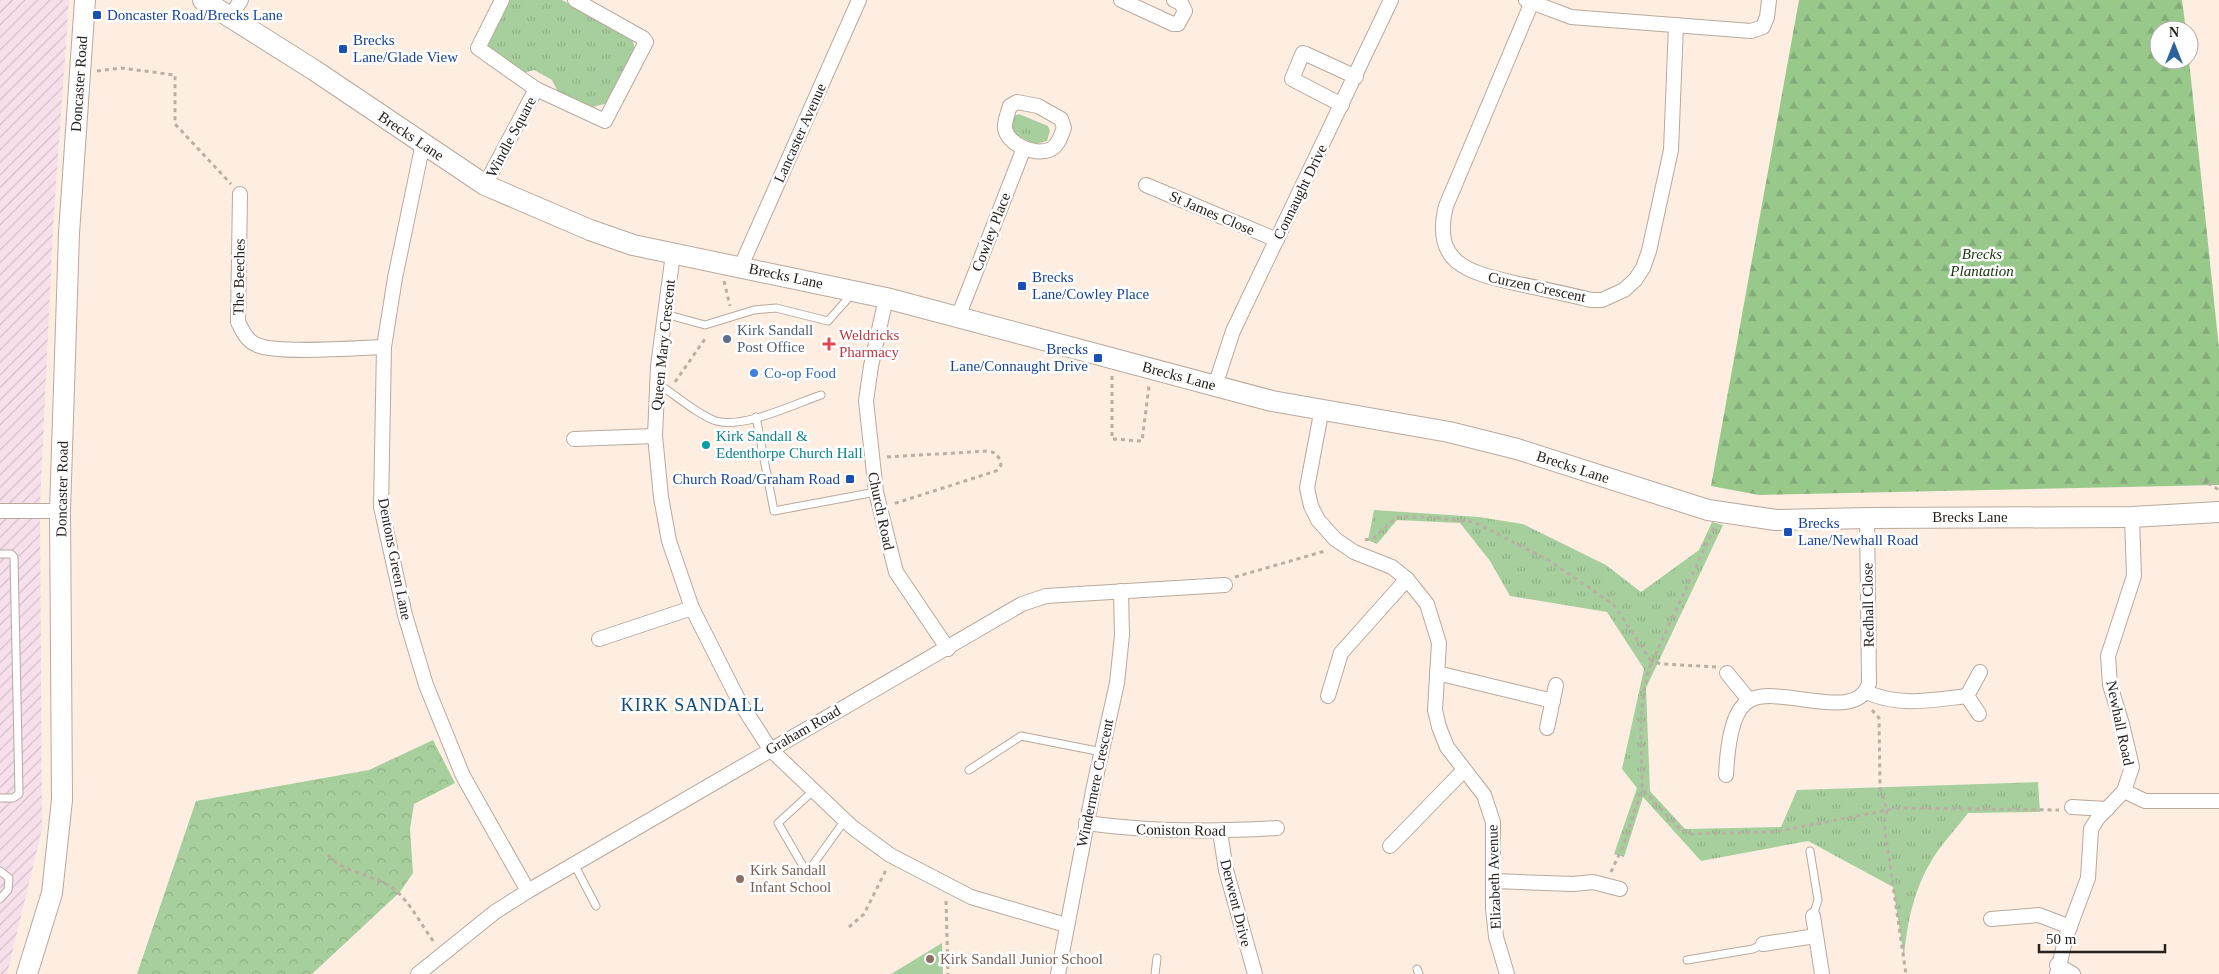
<svg xmlns="http://www.w3.org/2000/svg" width="2219" height="974" font-family="'Times New Roman',serif">
	<style>
		.industrial { fill: url(#industrial-furrows) }
		.grass { fill: url(#grass-tufts) }
		.forest { fill: url(#forest-firs) }
		.park { fill: url(#park-crowns) }
		.pitch { fill: #a7cf9d }
		.lines { fill: none; stroke-linecap: round; stroke-linejoin: round }
		.lane-casing { stroke: #b8a99d; stroke-width: 9 }
		.street-casing { stroke: #b8a99d; stroke-width: 16 }
		.secondary-casing { stroke: #b8a99d; stroke-width: 22 }
		.path { stroke: #bbaea4; stroke-width: 3; stroke-dasharray: 4 4; stroke-linecap: butt }
		.lane { stroke: #fff; stroke-width: 7 }
		.street { stroke: #fff; stroke-width: 14 }
		.secondary { stroke: #fff; stroke-width: 20 }
		.transit-dot { fill: #1a4fb4; stroke: #fff; stroke-width: 2 }
		.service-dot { fill: #5c6f8a; stroke: #fff; stroke-width: 2 }
		.health-dot { fill: #e0444e; stroke: #fff; stroke-width: 2 }
		.shop-dot { fill: #3f7fe0; stroke: #fff; stroke-width: 2 }
		.culture-dot { fill: #0f9aa8; stroke: #fff; stroke-width: 2 }
		.education-dot { fill: #8d6e63; stroke: #fff; stroke-width: 2 }
		.labels { text-anchor: middle; stroke-width: 5; stroke-linejoin: round; paint-order: stroke }
		.transit-label { font-size: 15px; fill: #164399; stroke: #fff; text-anchor: start }
		.street-label { font-size: 15px; fill: #28221e; stroke: #fff }
		.park-label { font-size: 15px; font-style: italic; fill: #133308; stroke: #fff }
		.service-label { font-size: 15px; fill: #4e5e75; stroke: #fff; text-anchor: start }
		.health-label { font-size: 15px; fill: #be3a42; stroke: #fff; text-anchor: start }
		.shop-label { font-size: 15px; fill: #366cbe; stroke: #fff; text-anchor: start }
		.culture-label { font-size: 15px; fill: #0d838f; stroke: #fff; text-anchor: start }
		.education-label { font-size: 15px; fill: #785e54; stroke: #fff; text-anchor: start }
		.quarter-label { font-size: 18px; letter-spacing: 1px; fill: #114b7c; stroke: #fff }
	</style>
	<defs>
		<pattern id="industrial-furrows" width="10" height="10" patternUnits="userSpaceOnUse" patternTransform="scale(1.25)"><rect width="10" height="10" fill="#f7e0eb"/><path d="M-1 1l2-2M0 10L10 0M9 11l2-2" fill="none" stroke="#d4c0c9"/></pattern>
		<pattern id="grass-tufts" width="24" height="20" patternUnits="userSpaceOnUse" patternTransform="scale(1.25)"><rect width="24" height="20" fill="#a7cf9d"/><path d="M3 7l-1-3M5 7V3M7 7l1-3M15 17l-1-3M17 17v-4M19 17l1-3" fill="none" stroke="#90b187"/></pattern>
		<pattern id="forest-firs" width="22" height="20" patternUnits="userSpaceOnUse" patternTransform="scale(1.25)"><rect width="22" height="20" fill="#98c98b"/><path d="M5 1l3.5 6h-7zM16 11l3.5 6h-7z" fill="#83ac78"/></pattern>
		<pattern id="park-crowns" width="20" height="18" patternUnits="userSpaceOnUse" patternTransform="scale(1.25)"><rect width="20" height="18" fill="#a7cf9d"/><path d="M2 6a3 3 0 1 1 6 0M12 15a3 3 0 1 1 6 0" fill="none" stroke="#90b187"/></pattern>
	</defs>
	<rect width="100%" height="100%" fill="#feeee1"/>
	<polygon class="industrial" points="0,0 69,0 53,228 40,504 42,829 7,974 0,974"/>
	<g class="grass">
		<polygon points="507,0 562,0 632,38 635,49 608,103 593,107 558,92 552,80 534,70 523,73 487,48 486,43"/>
		<polygon points="1019,114 1048,126 1050,131 1047,141 1035,144 1012,133 1011,120 1014,116"/>
		<path d="M1374 510 1479 517 1523 524 1606 565 1641 592 1699 550 1712 522 1723 525 1646 688 1650 791 1685 829 1781 827 1797 790 2038 782 2040 812 1968 813C1956 829 1942 843 1932 860 1914 889 1907 923 1904 957L1893 887 1808 841 1701 861 1643 797 1624 857 1614 854 1637 788 1622 769 1644 669 1607 612 1510 596 1490 561 1460 523 1397 520 1377 544 1368 540Z"/>
	</g>
	<polygon class="forest" points="1799,0 2182,0 2186,30 2159,30 2159,60 2189,60 2219,349 2219,485 1759,495 1711,486"/>
	<polygon class="park" points="433,740 455,783 414,804 410,829 413,873 400,892 312,974 137,974 196,801 369,770"/>
	<polygon class="pitch" points="942,943 943,974 891,974"/>
	<g class="lines">
		<g class="lane-casing">
			<g id="lane">
				<polyline points="665,314 705,325 754,310 776,308 828,321 852,294"/>
				<path d="M657 383C674 394 698 415 716 421 744 429 794 404 821 395"/>
				<polyline points="756,417 774,511 876,492"/>
				<polyline points="0,554 11,554 14,557 19,794 13,798 0,798"/>
				<polyline points="969,770 1021,736 1102,752"/>
				<polyline points="813,791 778,823 807,873 845,820"/>
				<polyline points="1810,851 1818,900 1813,916"/>
				<polyline points="574,864 596,906"/>
				<polyline points="0,871 9,878 8,890 0,899"/>
				<polyline points="1687,960 1753,949 1763,944"/>
				<polyline points="1417,969 1419,974"/>
				<polyline points="1155,974 1157,958"/>
			</g>
		</g>
		<g class="street-casing">
			<g id="street">
				<polyline points="502,0 478,48 536,89 605,121 646,42 643,38 575,0"/>
				<polyline points="1121,0 1173,24 1178,24 1185,11 1181,3 1174,0"/>
				<polyline points="1526,0 1571,17 1751,31 1763,27 1767,17 1769,0"/>
				<path d="M1532 2 1446 206C1431 266 1472 273 1519 284 1543 289 1567 294 1591 300H1602L1624 290 1635 280 1643 268 1649 251 1671 150 1676 25"/>
				<polyline points="230,17 241,0"/>
				<path d="M1017 102 1038 106 1061 119 1064 128C1061 136 1058 147 1049 150 1034 155 1009 145 1005 129 1004 122 1008 113 1010 106Z"/>
				<polyline points="1342,105 1292,79 1301,57 1303,53 1306,54 1356,77"/>
				<polyline points="423,143 395,278 384,347 381,507 405,615 426,685 463,776 528,891"/>
				<polyline points="485,185 536,89"/>
				<polyline points="1146,185 1277,240"/>
				<path d="M240 194 238 322C243 332 247 341 257 345 278 354 357 348 384 347"/>
				<polyline points="673,254 658,366 655,436 661,497 669,541 692,608 739,701 770,749 852,827 890,855 971,897 1066,925"/>
				<polyline points="741,266 859,0"/>
				<polyline points="886,298 871,366 866,401 876,492 896,572 948,649"/>
				<polyline points="958,317 1024,148"/>
				<polyline points="1215,386 1233,331 1391,0"/>
				<polyline points="1322,408 1307,488 1311,506 1318,520 1335,539 1354,552 1392,567 1407,579 1427,604 1439,643 1435,710 1439,727 1447,747 1484,795 1493,822 1493,908 1496,937 1507,974"/>
				<polyline points="574,439 655,436"/>
				<polyline points="0,511 60,511"/>
				<polyline points="599,639 692,608"/>
				<polyline points="1437,673 1553,701"/>
				<polyline points="1727,673 1749,700"/>
				<path d="M1866 692C1900 707 1932 700 1967 696"/>
				<polyline points="1328,696 1341,653 1407,579"/>
				<polyline points="1979,714 1967,696 1980,672"/>
				<polyline points="1547,728 1556,685"/>
				<path d="M1726 775C1727 755 1730 710 1750 700 1780 684 1858 725 1869 683L1867 518"/>
				<polyline points="2124,791 2145,801 2219,801"/>
				<polyline points="2072,807 2107,809"/>
				<path d="M1086 823C1150 832 1213 832 1277 828"/>
				<polyline points="1220,832 1226,870 1255,974"/>
				<polyline points="1390,846 1464,770"/>
				<polyline points="1494,881 1573,884 1593,882 1620,889"/>
				<polyline points="1813,916 1822,974"/>
				<polyline points="1991,919 2039,915 2070,927"/>
				<polyline points="1763,944 1816,936"/>
				<polyline points="2057,965 2073,974"/>
				<polyline points="418,974 495,912 528,891 1022,604 1046,596 1225,585"/>
				<polyline points="1058,974 1094,786 1117,683 1122,635 1121,591"/>
				<polyline points="2057,974 2066,937 2088,878 2091,829 2098,818 2124,791 2132,767 2122,724 2110,685 2108,656 2134,576 2132,517"/>
			</g>
		</g>
		<g class="secondary-casing">
			<g id="secondary">
				<polyline points="203,0 314,70 485,185 590,230 633,245 886,298 1272,401 1449,432 1517,449 1708,510 1776,520 1867,518 2132,517 2219,512"/>
				<polyline points="27,974 52,893 62,800 60,511 69,233 85,0"/>
			</g>
		</g>
		<g class="path">
			<polyline points="97,71 121,68 175,75 175,124 231,184"/>
			<polyline points="724,281 730,306"/>
			<polyline points="1112,376 1112,439 1142,441 1149,386"/>
			<polyline points="675,382 707,336"/>
			<path d="M887 457 987 451C996 452 999 455 1001 465L996 471 893 504"/>
			<polyline points="2201,479 2219,490"/>
			<polyline points="1714,528 1652,662 1663,664 1716,667"/>
			<path d="M1365 540 1374 538 1396 517H1429L1474 522 1550 561 1614 605 1652 662C1636 702 1642 746 1642 789L1680 829 1691 834 1774 832 1898 808 2059 810"/>
			<polyline points="1235,577 1325,551"/>
			<polyline points="1872,710 1879,718 1880,788 1887,810 1884,824 1906,974"/>
			<path d="M328 855C341 872 376 875 394 889 411 903 421 925 434 942"/>
			<polyline points="1611,872 1623,846 1642,789"/>
			<polyline points="946,901 948,974"/>
			<polyline points="849,927 864,914 886,870"/>
		</g>
		<use href="#lane" class="lane"/>
		<use href="#street" class="street"/>
		<use href="#secondary" class="secondary"/>
	</g>
	<g class="transit-dot">
		<rect x="92" y="10" width="10" height="10" rx="2.5"/>
		<rect x="338" y="44" width="10" height="10" rx="2.5"/>
		<rect x="1017" y="281" width="10" height="10" rx="2.5"/>
		<rect x="1093" y="353" width="10" height="10" rx="2.5"/>
		<rect x="845" y="474" width="10" height="10" rx="2.5"/>
		<rect x="1783" y="527" width="10" height="10" rx="2.5"/>
	</g>
	<circle class="service-dot" cx="727" cy="339" r="5"/>
	<path class="health-dot" d="M826.5 336.5h5v5h5v5h-5v5h-5v-5h-5v-5h5z"/>
	<circle class="shop-dot" cx="754" cy="373" r="5"/>
	<circle class="culture-dot" cx="706" cy="445" r="5"/>
	<g class="education-dot">
		<circle cx="740" cy="879" r="5"/>
		<circle cx="930" cy="959" r="5"/>
	</g>
	<g class="labels">
		<g class="transit-label">
			<text x="107" y="20">Doncaster Road/Brecks Lane</text>
			<text x="353" y="45">Brecks<tspan x="353" dy="17">Lane/Glade View</tspan></text>
			<text x="1032" y="282">Brecks<tspan x="1032" dy="17">Lane/Cowley Place</tspan></text>
			<text x="1088" y="354" text-anchor="end">Brecks<tspan x="1088" dy="17">Lane/Connaught Drive</tspan></text>
			<text x="840" y="484" text-anchor="end">Church Road/Graham Road</text>
			<text x="1798" y="528">Brecks<tspan x="1798" dy="17">Lane/Newhall Road</tspan></text>
		</g>
		<g class="street-label">
			<text transform="translate(79 84) rotate(-86)" y="5">Doncaster Road</text>
			<text transform="translate(800 133) rotate(-66)" y="5">Lancaster Avenue</text>
			<text transform="translate(411 136) rotate(34)" y="5">Brecks Lane</text>
			<text transform="translate(511 137) rotate(-62)" y="5">Windle Square</text>
			<text transform="translate(1300 192) rotate(-64)" y="5">Connaught Drive</text>
			<text transform="translate(1212 213) rotate(23)" y="5">St James Close</text>
			<text transform="translate(991 232) rotate(-69)" y="5">Cowley Place</text>
			<text transform="translate(786 276) rotate(12)" y="5">Brecks Lane</text>
			<text transform="translate(239 277) rotate(-89)" y="5">The Beeches</text>
			<text transform="translate(1537 287) rotate(12)" y="5">Curzen Crescent</text>
			<text transform="translate(663 345) rotate(-84)" y="5">Queen Mary Crescent</text>
			<text transform="translate(1179 376) rotate(15)" y="5">Brecks Lane</text>
			<text transform="translate(1573 467) rotate(18)" y="5">Brecks Lane</text>
			<text transform="translate(62 489) rotate(-89)" y="5">Doncaster Road</text>
			<text transform="translate(881 511) rotate(78)" y="5">Church Road</text>
			<text x="1970" y="522">Brecks Lane</text>
			<text transform="translate(395 559) rotate(79)" y="5">Dentons Green Lane</text>
			<text transform="translate(1868 605) rotate(-91)" y="5">Redhall Close</text>
			<text transform="translate(2120 723) rotate(78)" y="5">Newhall Road</text>
			<text transform="translate(803 730) rotate(-30)" y="5">Graham Road</text>
			<text transform="translate(1095 783) rotate(-78)" y="5">Windermere Crescent</text>
			<text transform="translate(1181 830) rotate(1)" y="5">Coniston Road</text>
			<text transform="translate(1494 877) rotate(-92)" y="5">Elizabeth Avenue</text>
			<text transform="translate(1236 903) rotate(76)" y="5">Derwent Drive</text>
		</g>
		<g class="park-label">
			<text x="1982" y="259">Brecks<tspan x="1982" dy="17">Plantation</tspan></text>
		</g>
		<g class="service-label">
			<text x="737" y="335">Kirk Sandall<tspan x="737" dy="17">Post Office</tspan></text>
		</g>
		<g class="health-label">
			<text x="839" y="340">Weldricks<tspan x="839" dy="17">Pharmacy</tspan></text>
		</g>
		<g class="shop-label">
			<text x="764" y="378">Co-op Food</text>
		</g>
		<g class="culture-label">
			<text x="716" y="441">Kirk Sandall &amp;<tspan x="716" dy="17">Edenthorpe Church Hall</tspan></text>
		</g>
		<g class="education-label">
			<text x="750" y="875">Kirk Sandall<tspan x="750" dy="17">Infant School</tspan></text>
			<text x="940" y="964">Kirk Sandall Junior School</text>
		</g>
		<g class="quarter-label">
			<text x="693" y="711">KIRK SANDALL</text>
		</g>
	</g>
	<g transform="translate(2174 45)"><circle r="24" fill="#ffffff" stroke="#a9a7a5"/>
	<path d="M0-4L9 19L0 12L-9 19Z" fill="#29659c"/>
	<text y="-8" font-size="14" font-weight="bold" text-anchor="middle" fill="#28221e">N</text>
	</g>
	<path d="M2039 944v8h126v-8" fill="none" stroke="#28221e" stroke-width="2.5"/>
	<text x="2046" y="944" font-size="15" fill="#28221e" stroke="#ffffff" stroke-width="4" paint-order="stroke">50 m</text>
</svg>
